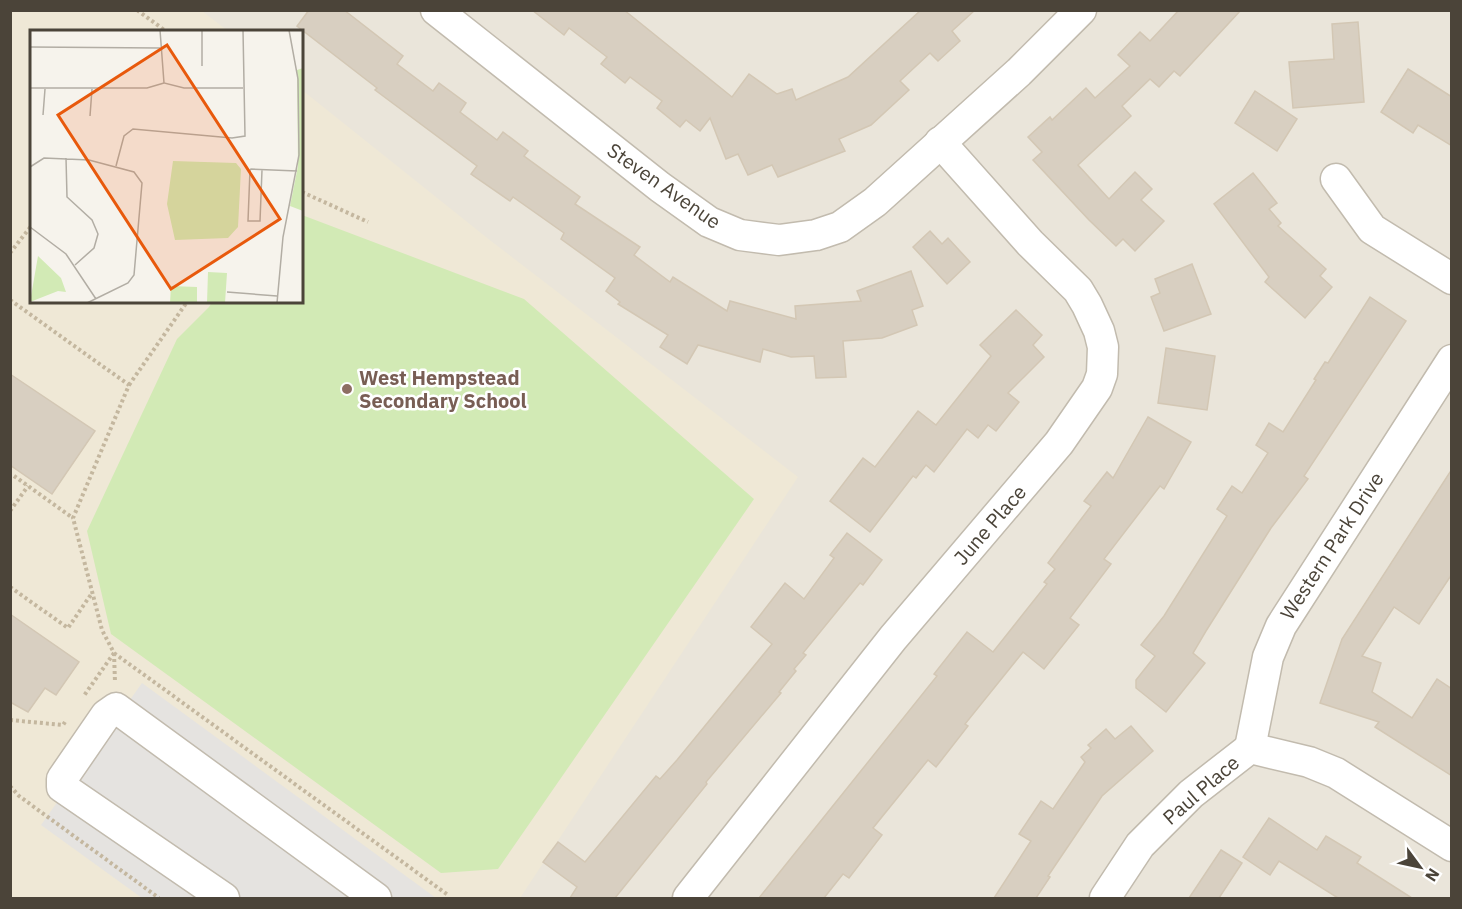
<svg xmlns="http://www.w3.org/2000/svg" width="1462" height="909" font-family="'IBM Plex Sans',sans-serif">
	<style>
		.residential { fill: #eae5da; fill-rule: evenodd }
		.education { fill: #efe8d6 }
		.green { fill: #d2eab5 }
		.parking { fill: #e5e3e0 }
		.building { fill: #d8cfc1; stroke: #d3c7b4; stroke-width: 1.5 }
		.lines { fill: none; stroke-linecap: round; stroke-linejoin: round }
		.minor-casing { stroke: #c2bbae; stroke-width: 33 }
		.path { stroke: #c4b79f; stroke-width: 4; stroke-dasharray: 3 3; stroke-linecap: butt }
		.minor { stroke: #fff; stroke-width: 30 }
		.education-dot { fill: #8d6e63; stroke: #fff; stroke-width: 2 }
		.labels { text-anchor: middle; stroke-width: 5; stroke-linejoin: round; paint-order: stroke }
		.street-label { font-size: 20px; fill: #4b4439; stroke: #fff }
		.education-label { font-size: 20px; font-weight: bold; fill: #785e54; stroke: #fff; text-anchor: start }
		.inset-road { fill: none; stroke: #b2ada4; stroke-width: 1.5 }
		.view { fill: #e8590c; fill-opacity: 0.15; stroke: #e8590c; stroke-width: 3 }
		.inset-edge { fill: none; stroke: #4b4439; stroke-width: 3 }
	</style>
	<rect width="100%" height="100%" fill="#f6f3ec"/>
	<path class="residential" d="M10 11H1451V898H11ZM32 32H302V302H32Z"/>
	<polygon class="education" points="10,11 202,11 228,31 32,32 32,302 302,302 302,90 491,241 798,477 520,898 11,898"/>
	<polygon class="green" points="302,215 524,299 754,499 498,869 441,873 111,634 87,531 177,339 209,307 212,302 302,302"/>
	<polygon class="parking" points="142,683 436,898 142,898 41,825"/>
	<g class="building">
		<polygon points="309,10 344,10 403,56 397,64 433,91 439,83 466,103 460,112 497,140 503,132 528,151 524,156 580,197 575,204 640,247 634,255 670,282 673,277 727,311 730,301 796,319 795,306 861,301 857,291 911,271 923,306 912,310 917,325 882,338 843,341 846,377 816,378 814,356 791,357 763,349 760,362 698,345 687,364 660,347 668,335 618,304 620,302 606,291 615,278 561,239 564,233 513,197 510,201 471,174 477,166 375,90 377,88 297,26"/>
		<polygon points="532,10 624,10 732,97 749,74 777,94 792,89 796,100 848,77 921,10 975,10 952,31 960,41 938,61 930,53 900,81 909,90 871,125 839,139 845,151 778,177 772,165 748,175 738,154 726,159 710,118 700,131 686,120 680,127 657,108 662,101 630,77 625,83 601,64 607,57 569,28 564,35"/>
		<polygon points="1179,10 1241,10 1180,76 1174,71 1159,87 1150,79 1122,106 1131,116 1078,165 1109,199 1135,172 1152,189 1141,200 1164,221 1135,251 1123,239 1116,246 1089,220 1033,160 1042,152 1028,137 1050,117 1052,120 1086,88 1095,98 1130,66 1118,55 1140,32 1150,41"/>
		<polygon points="1358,22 1364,102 1293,108 1289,62 1334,59 1332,24"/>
		<polygon points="1408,69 1452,97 1452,146 1418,125 1413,133 1381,112"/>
		<polygon points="1255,91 1297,119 1277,151 1235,123"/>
		<polygon points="1253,173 1277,203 1269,209 1281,223 1278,226 1326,269 1320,276 1332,287 1305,318 1265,282 1269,277 1214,204"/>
		<polygon points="930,231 942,244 948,238 970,262 947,284 913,247"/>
		<polygon points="1192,264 1211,314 1164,331 1151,297 1160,293 1155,279"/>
		<polygon points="1370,297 1406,321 1304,476 1308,479 1271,528 1206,631 1193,653 1205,663 1166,712 1136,688 1136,680 1155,656 1141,645 1164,616 1227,516 1217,509 1232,486 1242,493 1268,453 1256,445 1269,423 1283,432 1316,380 1314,379 1325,362 1328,363"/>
		<polygon points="1016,310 1042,335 1033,345 1044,357 1008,393 1019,402 996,431 988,425 978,438 967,429 934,472 926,465 916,478 913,476 870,532 830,501 863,458 875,467 918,411 936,425 991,356 980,345"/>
		<polygon points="1166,348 1215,356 1207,410 1158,403"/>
		<polygon points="10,374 95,431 52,494 10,465"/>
		<polygon points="1148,417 1191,442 1164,489 1160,486 1104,559 1111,564 1070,618 1079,625 1044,669 1023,652 965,724 968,726 936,767 928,760 873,828 882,835 849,878 843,874 824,898 759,898 937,676 934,674 967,632 993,652 1047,584 1044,582 1055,569 1048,563 1091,506 1084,501 1107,472 1113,478"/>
		<polygon points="1452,469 1452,574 1419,624 1394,607 1362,656 1381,663 1372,692 1412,718 1437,679 1452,689 1452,776 1375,727 1379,722 1320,703 1342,639"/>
		<polygon points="847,533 882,560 863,585 860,583 803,653 806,655 794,669 796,671 779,692 781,693 706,782 707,784 615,898 570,898 577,887 543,862 558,842 585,862 656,776 660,779 677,760 772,644 751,627 785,583 804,599 834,558 830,555"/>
		<polygon points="10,614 79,662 56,695 45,688 28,712 10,702"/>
		<polygon points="1131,726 1153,751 1102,796 1048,876 1050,877 1036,898 994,898 1031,841 1019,834 1041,801 1053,809 1085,762 1081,757 1091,748 1088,745 1106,729 1115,739"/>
		<polygon points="1269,818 1317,850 1326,836 1361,857 1357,863 1412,898 1338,898 1279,861 1270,875 1243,857"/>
		<polygon points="1221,850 1242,863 1219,898 1189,898"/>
	</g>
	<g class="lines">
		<g class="minor-casing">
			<g id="minor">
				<polyline points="436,10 660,187 709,222 740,235 779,240 816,235 840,227 875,202 1019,72 1081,10"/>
				<polyline points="1336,179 1372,229 1452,279"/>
				<polyline points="1250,748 1268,657 1281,626 1452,360"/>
				<polyline points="224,898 62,787 62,779 106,715 116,708 376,898"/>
				<polyline points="688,898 893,638 1059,443 1097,388 1102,374 1103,347 1099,331 1087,305 1078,290 1030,243 940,142"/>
				<polyline points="1105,898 1140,845 1191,794 1250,748 1309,762 1336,773 1452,846"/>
			</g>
		</g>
		<g class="path">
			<polyline points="137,10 167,32"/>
			<polyline points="302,192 368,222"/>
			<polyline points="10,253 32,225"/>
			<polyline points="10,300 129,385 73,518 102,630 114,653 83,697"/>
			<polyline points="129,385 187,302"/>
			<polyline points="14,476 73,518"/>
			<polyline points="10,511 28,486"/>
			<polyline points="10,587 68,628 92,593"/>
			<polyline points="114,653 448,895"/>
			<polyline points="114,653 115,682"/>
			<polyline points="10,720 63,725 65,722"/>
			<polyline points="10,786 19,796 159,898"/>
		</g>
		<use href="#minor" class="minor"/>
	</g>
	<circle class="education-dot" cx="347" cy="389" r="6"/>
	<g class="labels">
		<g class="street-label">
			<text transform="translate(664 186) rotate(35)" y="7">Steven Avenue</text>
			<text transform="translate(990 525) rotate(-49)" y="7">June Place</text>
			<text transform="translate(1332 546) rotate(-57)" y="7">Western Park Drive</text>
			<text transform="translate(1201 790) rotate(-41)" y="7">Paul Place</text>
		</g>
		<g class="education-label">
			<text x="359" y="385">West Hempstead<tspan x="359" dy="23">Secondary School</tspan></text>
		</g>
	</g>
	<g transform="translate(30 30)">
		<rect width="273" height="273" fill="#f6f3ec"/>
		<path d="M273 38V181L260 176 268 136 267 40ZM143 131 206 133 211 139 208 197 198 208 145 210 137 174ZM8 226 31 248 36 262 28 261 0 272ZM178 242 197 243 195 273H177ZM141 256 167 257V273H140Z" fill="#d2eab5"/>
		<path class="inset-road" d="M130 0 134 53 154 58H213M172 0V36M0 17 130 18M0 58H117L134 53M13 85 15 59M60 86 62 59M36 128 37 167 62 190 68 204 64 218 45 235M86 136 94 106 103 99 202 108 215 106 213 0M0 137 14 128 59 130 104 142 112 153 104 245 98 253 57 273M232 140 230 191H218L220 140 221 139 267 141M0 197 36 224 66 269M197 262 247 266M247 273 253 207 269 125 268 49 259 0"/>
		<path class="view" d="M137 15 250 189 141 259 28 85Z"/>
		<rect width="273" height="273" class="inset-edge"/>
	</g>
	<rect width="1462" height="909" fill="none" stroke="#4b4439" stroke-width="24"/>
	<g transform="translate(1420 867) rotate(123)" stroke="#ffffff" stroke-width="4.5" paint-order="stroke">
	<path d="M0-4.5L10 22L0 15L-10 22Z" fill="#4b4439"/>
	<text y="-9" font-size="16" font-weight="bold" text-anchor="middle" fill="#4b4439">N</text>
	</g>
</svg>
